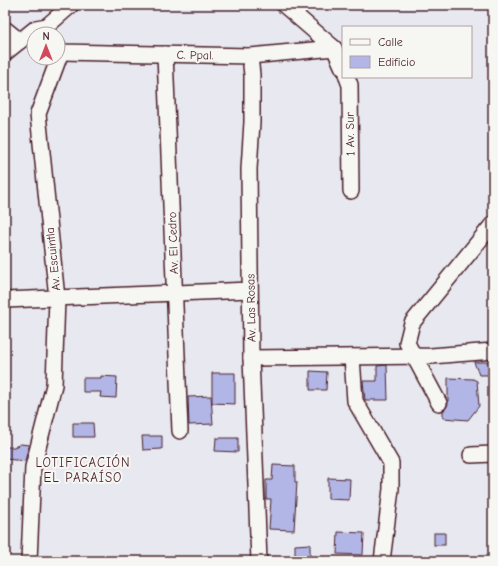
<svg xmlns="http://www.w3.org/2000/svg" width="498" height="566" font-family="'Comic Neue',sans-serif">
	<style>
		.building { fill: #b1b6e7; stroke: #4a1f2b }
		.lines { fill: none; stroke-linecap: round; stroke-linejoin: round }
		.minor-casing { stroke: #4a1f2b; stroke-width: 18 }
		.minor { stroke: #f6f6f2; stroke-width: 15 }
		.labels { text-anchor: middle; stroke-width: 4; stroke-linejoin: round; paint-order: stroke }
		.street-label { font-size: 12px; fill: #4a1f2b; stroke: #f6f6f2 }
		.neighbourhood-label { font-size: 13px; letter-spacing: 1px; fill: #4a1f2b; stroke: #f6f6f2 }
	</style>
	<rect width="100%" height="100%" fill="#e8e9f0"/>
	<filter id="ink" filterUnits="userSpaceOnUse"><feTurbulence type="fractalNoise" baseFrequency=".025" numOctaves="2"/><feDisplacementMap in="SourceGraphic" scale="8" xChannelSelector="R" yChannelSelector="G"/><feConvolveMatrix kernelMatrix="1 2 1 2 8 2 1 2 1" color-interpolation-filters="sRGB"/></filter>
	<g filter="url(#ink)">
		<g class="building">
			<polygon points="474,362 493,362 493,375 479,375"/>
			<polygon points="387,365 388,400 365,400 363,381 377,381 377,366"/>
			<polygon points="310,371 327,372 326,390 310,390"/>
			<polygon points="212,373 235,373 235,404 212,403"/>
			<polygon points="101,376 117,377 116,398 100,397 101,392 83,392 83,378 101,378"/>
			<polygon points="448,378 473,379 477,381 479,406 468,420 443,418 443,411 446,408 448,404"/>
			<polygon points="211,396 213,424 189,425 188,397"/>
			<polygon points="73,423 93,423 94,437 73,437"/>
			<polygon points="142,436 162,436 162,449 143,450"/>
			<polygon points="216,438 238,438 238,452 215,451"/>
			<polygon points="21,444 29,445 25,461 5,459 5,447 14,447"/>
			<polygon points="273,465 295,466 295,482 297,482 294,530 269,529 271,499 266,499 266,480 272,480"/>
			<polygon points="328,478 350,479 349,500 328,499"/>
			<polygon points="338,532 364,533 363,555 337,554"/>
			<rect x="434" y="533" width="11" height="12"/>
			<polygon points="310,544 310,559 295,559 295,545"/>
		</g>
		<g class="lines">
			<g class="minor-casing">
				<g id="minor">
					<polyline points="284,5 334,48 343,68"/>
					<polyline points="5,29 20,41"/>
					<polyline points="58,47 61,52 250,56 334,48"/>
					<polyline points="5,53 36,28 47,26 71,5"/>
					<polyline points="165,54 180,431"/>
					<polyline points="250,56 252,75 252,122 249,169 251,358 259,561"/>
					<polyline points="347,77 350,85 351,191"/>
					<polyline points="5,300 250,290"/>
					<polyline points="352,357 355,401 391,463 391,489 382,561"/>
					<polyline points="251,358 431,356 493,351"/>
					<polyline points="439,403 407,343 412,323 493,224"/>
					<polyline points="471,455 493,454"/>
					<polyline points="29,561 33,467 54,385 57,298 38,114 61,52"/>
				</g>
			</g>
			<use href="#minor" class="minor"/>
		</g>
	</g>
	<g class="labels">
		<g class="street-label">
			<text transform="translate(195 55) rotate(1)" y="4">C. Ppal.</text>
			<text transform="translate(350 134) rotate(-91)" y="4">1 Av. Sur</text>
			<text transform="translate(173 243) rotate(-92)" y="4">Av. El Cedro</text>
			<text transform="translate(53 259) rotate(-96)" y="4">Av. Escuintla</text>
			<text transform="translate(251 308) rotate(-91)" y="4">Av. Las Rosas</text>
		</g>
		<g class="neighbourhood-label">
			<text x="83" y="467">LOTIFICACIÓN<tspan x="83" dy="15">EL PARAÍSO</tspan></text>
		</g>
	</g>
	<rect width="498" height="566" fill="none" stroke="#f6f6f2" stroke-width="20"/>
	<rect x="10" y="10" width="478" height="546" fill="none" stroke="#4a1f2b" stroke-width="1.5" filter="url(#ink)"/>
	<rect x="342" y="26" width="130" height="52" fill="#f6f6f2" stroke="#b1a0a2"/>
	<rect x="350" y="39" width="20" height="6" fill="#f6f6f2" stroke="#b1a0a2"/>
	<text x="378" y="46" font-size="12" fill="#4a1f2b">Calle</text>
	<rect x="350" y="56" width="20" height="12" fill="#b1b6e7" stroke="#b1a0a2"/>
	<text x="378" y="66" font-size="12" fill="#4a1f2b">Edificio</text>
	<g transform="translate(46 46)"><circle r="19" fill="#f6f6f2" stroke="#b1a0a2"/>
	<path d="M0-3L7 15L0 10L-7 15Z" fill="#d1495b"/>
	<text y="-6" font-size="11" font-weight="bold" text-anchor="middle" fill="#4a1f2b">N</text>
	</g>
</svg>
